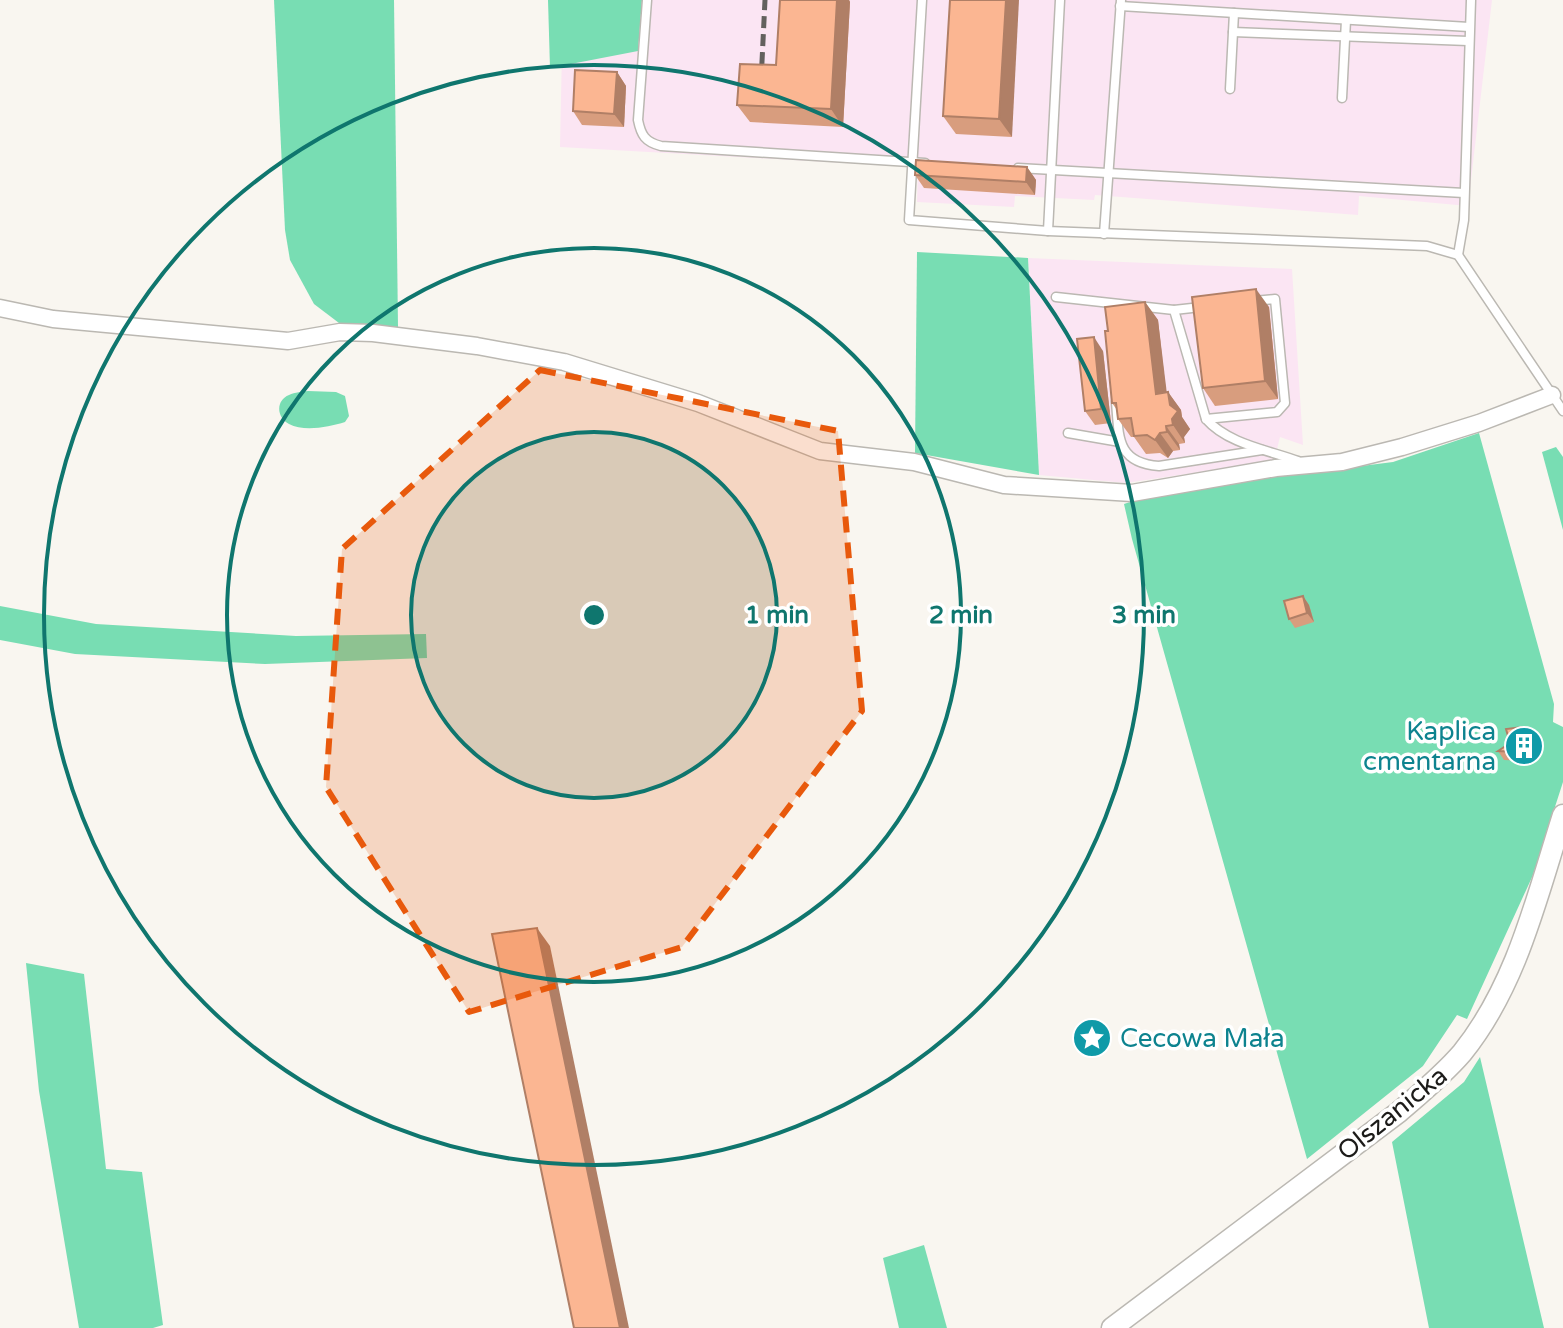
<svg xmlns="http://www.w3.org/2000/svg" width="1563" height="1328" font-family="'Varela Round',sans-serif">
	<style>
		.industrial { fill: #fbe5f3 }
		.green { fill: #78ddb3 }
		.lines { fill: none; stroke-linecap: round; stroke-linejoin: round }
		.service-casing { stroke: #bbb8b2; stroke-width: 11 }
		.minor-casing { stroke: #bbb8b2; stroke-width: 19 }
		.tertiary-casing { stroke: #bbb8b2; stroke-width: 23 }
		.service { stroke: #fff; stroke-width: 8 }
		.minor { stroke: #fff; stroke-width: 16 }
		.tertiary { stroke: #fff; stroke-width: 20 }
		.rail { stroke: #63615e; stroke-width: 5; stroke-dasharray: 12 6; stroke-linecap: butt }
		.wall { fill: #d89d7e }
		.shaded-wall { fill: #b07f66 }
		.building { fill: #fbb692; stroke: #b07f66; stroke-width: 2 }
		.marked { fill: #e8590c; fill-opacity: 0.2; stroke: #e8590c; stroke-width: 6; stroke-dasharray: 16 10; stroke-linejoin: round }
		.ring { fill: none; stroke: #0f766e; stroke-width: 4 }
		.labels { text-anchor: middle; stroke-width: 7; stroke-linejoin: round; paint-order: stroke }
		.culture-label { font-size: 26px; fill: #0d838f; stroke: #fff; text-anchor: end }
		.street-label { font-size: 26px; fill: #1c1b19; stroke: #fff }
		.centre { fill: #0f766e; stroke: #fff; stroke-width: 4 }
		.ring-label { font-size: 24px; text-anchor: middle; font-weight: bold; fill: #0f766e; stroke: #fff; stroke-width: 7; stroke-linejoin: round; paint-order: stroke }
	</style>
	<rect width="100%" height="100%" fill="#f9f6f0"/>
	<g class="industrial">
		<polygon points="563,0 1492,0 1468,206 1359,196 1358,215 1095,195 1094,200 1015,196 1014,207 917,202 918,167 560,147"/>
		<polygon points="1028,258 1292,269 1303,445 1280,437 1274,461 1126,483 1039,475"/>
	</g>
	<g class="green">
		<polygon points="274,0 394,0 398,327 339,323 314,304 290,260 285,230"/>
		<polygon points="548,0 642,0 638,51 550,68"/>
		<polygon points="917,252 1028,258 1039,475 915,453"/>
		<path d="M308 391 336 392 345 396 349 416 345 422C329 427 304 432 289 424 276 417 276 400 289 395 295 392 302 392 308 391Z"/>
		<polygon points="1479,433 1554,704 1553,722 1563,727 1563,782 1533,875 1467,1019 1457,1015 1423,1066 1307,1159 1132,539 1124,504 1154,494 1284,471 1338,469 1393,462"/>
		<polygon points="1556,447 1563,457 1563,530 1542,452"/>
		<polygon points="0,606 96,624 296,636 426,634 427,658 265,664 75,654 0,640"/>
		<polygon points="26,963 84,974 106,1169 142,1172 163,1325 153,1328 79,1328 39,1091"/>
		<polygon points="1480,1057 1544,1328 1429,1328 1392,1142 1464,1082"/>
		<polygon points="924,1245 947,1328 899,1328 883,1258"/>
	</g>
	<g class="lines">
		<g class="service-casing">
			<g id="service">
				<path d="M647 0 638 120C641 135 645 142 661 146L925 163"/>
				<polyline points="922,0 909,220 1048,231 1427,246 1458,255 1563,411"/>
				<polyline points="1120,6 1469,27"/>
				<polyline points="1233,32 1468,41"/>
				<polyline points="1230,89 1234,13"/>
				<polyline points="1342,98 1346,20"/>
				<polyline points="1018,168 1464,193"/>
				<polyline points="1048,231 1060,0"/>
				<polyline points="1104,234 1121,0"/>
				<polyline points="1458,255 1464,220 1471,0"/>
				<path d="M1056 297 1174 310 1206 419C1228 444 1268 450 1298 461"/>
				<polyline points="1174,310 1201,307"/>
				<path d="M1116 402C1119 436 1116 463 1159 466L1262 450"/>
				<polyline points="1206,419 1277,412 1285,403 1275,299 1254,301"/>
				<polyline points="1068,433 1120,442"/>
			</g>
		</g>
		<g class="minor-casing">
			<polyline id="minor" points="0,308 53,319 288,341 340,332 373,333 477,346 564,362 698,403 820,451 914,462 1004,485 1132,493 1276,468 1342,462 1402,447 1479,423 1552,395"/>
		</g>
		<g class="tertiary-casing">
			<path id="tertiary" d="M1112 1328 1399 1112C1421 1093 1443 1075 1462 1053 1517 985 1537 896 1563 815"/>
		</g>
		<use href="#service" class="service"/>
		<use href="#minor" class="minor"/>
		<use href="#tertiary" class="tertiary"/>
		<polyline class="rail" points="761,82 765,0"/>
	</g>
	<g class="wall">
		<polygon points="780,0 849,0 850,2 843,127 750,122 737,105 776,65"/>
		<polygon points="950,0 1012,137 956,134 943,116"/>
		<polygon points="617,72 626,86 624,127 582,125 573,111"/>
		<polygon points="1027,167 1036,180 1035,195 924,188 915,175"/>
		<polygon points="1145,302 1158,320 1166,392 1168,392 1181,410 1182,417 1190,429 1184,437 1185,443 1179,444 1180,450 1173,451 1168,458 1160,453 1146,454 1134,437 1131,437 1118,419 1117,410 1112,403 1108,331"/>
		<polygon points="1269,307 1278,399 1215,406 1203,388"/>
		<polygon points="1103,351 1111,423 1095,425 1085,411"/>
		<polygon points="1303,596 1309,605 1314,622 1295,628 1289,619"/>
		<polygon points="1531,729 1537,739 1529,761 1504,760 1498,751"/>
	</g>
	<g class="shaded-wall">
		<polygon points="837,0 849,0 850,2 843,127 831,109"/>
		<polygon points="1006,0 1019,0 1012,137 999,119"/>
		<polygon points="617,72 626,86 624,127 614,114"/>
		<polygon points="1027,167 1036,180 1035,195 1026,182"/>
		<polygon points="1256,289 1269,307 1278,399 1265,381"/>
		<polygon points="1145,302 1158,320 1169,411 1156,394"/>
		<polygon points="1094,337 1103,351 1111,423 1101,409"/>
		<polygon points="1168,392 1181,410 1182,417 1190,429 1184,437 1185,443 1173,425"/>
		<polygon points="1166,426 1179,444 1180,450 1167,432"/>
		<polygon points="1160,433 1173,451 1168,458 1155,440"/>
		<polygon points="1303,596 1309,605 1314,622 1307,613"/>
		<polygon points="1531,729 1537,739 1529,761 1523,752"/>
		<polygon points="537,928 550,946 629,1328 620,1328"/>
	</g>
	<g class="building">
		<polygon points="780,0 837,0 831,109 737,105 740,64 776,65"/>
		<polygon points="950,0 1006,0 999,119 943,116"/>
		<polygon points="575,70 617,72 614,114 573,111"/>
		<polygon points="916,160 1027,167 1026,182 915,175"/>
		<polygon points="1256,289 1265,381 1203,388 1192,297"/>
		<polygon points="1145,302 1156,394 1168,392 1170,405 1178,411 1172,419 1173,425 1166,426 1167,432 1160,433 1155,440 1147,435 1134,436 1131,418 1118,419 1116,403 1112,403 1105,331 1108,331 1105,307"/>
		<polygon points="1094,337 1101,409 1085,411 1077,339"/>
		<polygon points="1303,596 1307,613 1289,619 1284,601"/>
		<polygon points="1523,727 1531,729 1523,752 1498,751 1510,743 1506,729"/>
		<polygon points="537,928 620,1328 574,1328 492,934"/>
	</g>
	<path class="marked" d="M540 370 838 431 862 711 682 947 469 1012 326 787 342 549Z"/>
	<circle cx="594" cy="615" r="183" fill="#0f766e" fill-opacity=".12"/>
	<g class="ring">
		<circle cx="594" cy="615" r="183"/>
		<circle cx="594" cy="615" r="367"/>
		<circle cx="594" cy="615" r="550"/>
	</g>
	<defs>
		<g id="building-disc" transform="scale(2)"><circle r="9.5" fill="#0f9aa8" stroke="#fff"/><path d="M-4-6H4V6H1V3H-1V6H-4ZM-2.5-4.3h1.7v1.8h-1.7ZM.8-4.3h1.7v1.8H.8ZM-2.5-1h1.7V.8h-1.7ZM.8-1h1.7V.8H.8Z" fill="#fff"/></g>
		<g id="sight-disc" transform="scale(2)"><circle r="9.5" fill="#0f9aa8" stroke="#fff"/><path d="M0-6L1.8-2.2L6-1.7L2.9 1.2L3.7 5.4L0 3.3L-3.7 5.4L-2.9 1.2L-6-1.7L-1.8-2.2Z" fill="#fff"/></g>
	</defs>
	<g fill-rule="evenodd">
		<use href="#building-disc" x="1524" y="746"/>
		<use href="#sight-disc" x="1092" y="1038"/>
	</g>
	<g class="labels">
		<g class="culture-label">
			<text x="1496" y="740">Kaplica<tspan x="1496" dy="30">cmentarna</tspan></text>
			<text x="1120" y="1047" text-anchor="start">Cecowa Mała</text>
		</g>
		<g class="street-label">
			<text transform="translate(1392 1113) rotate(-39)" y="9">Olszanicka</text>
		</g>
	</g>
	<circle cx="594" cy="615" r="12" class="centre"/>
	<g class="ring-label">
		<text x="777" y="623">1 min</text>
		<text x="961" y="623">2 min</text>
		<text x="1144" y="623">3 min</text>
	</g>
</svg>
